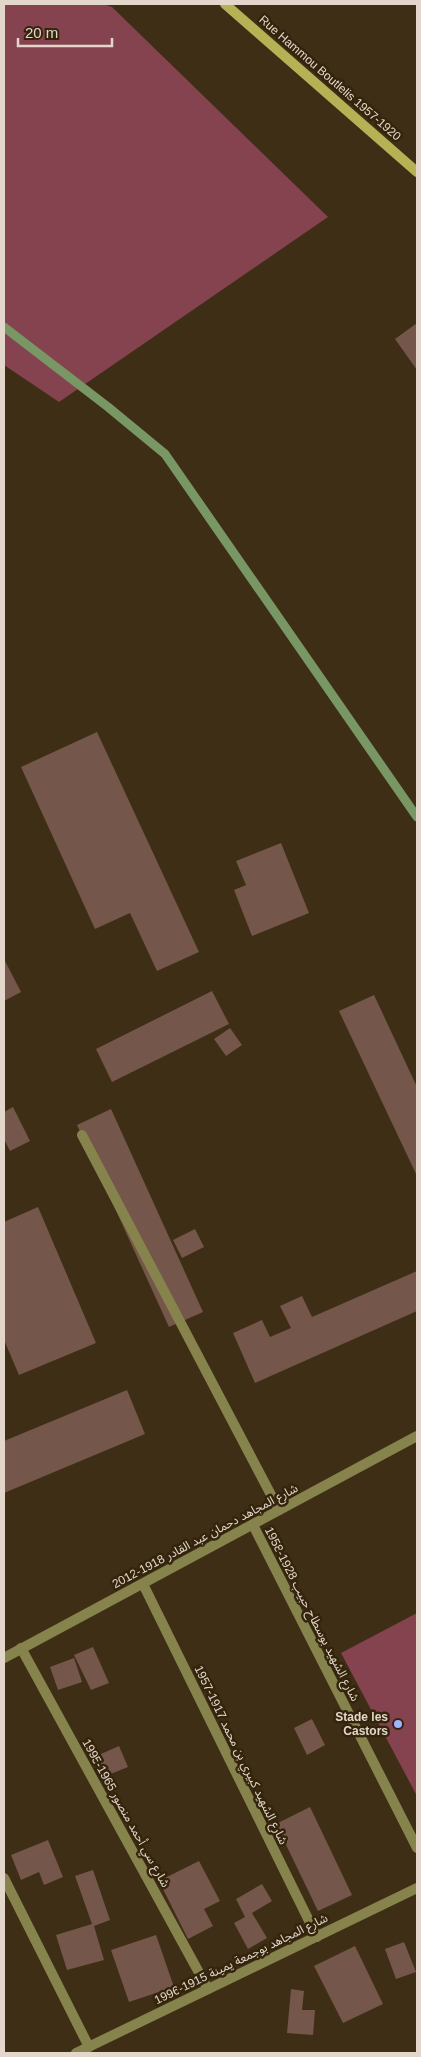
<svg xmlns="http://www.w3.org/2000/svg" width="421" height="2057" font-family="Helvetica,'Noto Sans Arabic',sans-serif">
	<style>
		.green { fill: #85424f }
		.lines { fill: none; stroke-linecap: round; stroke-linejoin: round }
		.stream { stroke: #789765; stroke-width: 9 }
		.building { fill: #74564b }
		.service { stroke: #86834c; stroke-width: 10 }
		.minor { stroke: #86834c; stroke-width: 10 }
		.secondary { stroke: #b6b155; stroke-width: 10 }
		.poi-dot { fill: #a0b3fd; stroke: #34240c; stroke-width: 2 }
		.labels { text-anchor: middle; stroke-width: 5; stroke-linejoin: round; paint-order: stroke }
		.street-label { font-size: 12px; fill: #e2d7ca; stroke: #34240c }
		.poi-label { font-size: 12px; font-weight: bold; fill: #e2d7ca; stroke: #34240c; text-anchor: end }
	</style>
	<rect width="100%" height="100%" fill="#3e2e16"/>
	<g class="green">
		<polygon points="4,4 103,4 112,7 328,217 59,402 4,365"/>
		<polygon points="417,1613 417,1796 341,1653"/>
	</g>
	<g class="lines">
		<polyline class="stream" points="4,327 108,407 165,454 417,817"/>
	</g>
	<g class="building">
		<polygon points="417,323 417,370 395,339"/>
		<polygon points="97,732 199,952 157,971 130,913 95,929 21,767"/>
		<polygon points="281,843 309,913 252,936 234,890 246,885 236,861"/>
		<polygon points="4,959 21,992 4,1001"/>
		<polygon points="212,991 229,1024 112,1082 96,1049"/>
		<polygon points="374,995 417,1087 417,1176 339,1011"/>
		<polygon points="230,1028 242,1045 226,1056 214,1039"/>
		<polygon points="13,1107 30,1141 10,1151 4,1139 4,1112"/>
		<polygon points="111,1109 203,1312 169,1327 77,1125"/>
		<polygon points="38,1207 96,1343 19,1375 4,1340 4,1222"/>
		<polygon points="195,1229 204,1247 182,1258 173,1240"/>
		<polygon points="417,1271 417,1311 255,1383 233,1333 262,1320 270,1337 291,1328 280,1306 302,1296 312,1317"/>
		<polygon points="127,1390 145,1434 4,1493 4,1441"/>
		<polygon points="93,1647 109,1683 91,1690 74,1655"/>
		<polygon points="74,1658 82,1682 58,1690 50,1667"/>
		<polygon points="312,1719 325,1745 307,1755 294,1728"/>
		<polygon points="119,1746 128,1767 103,1777 94,1757"/>
		<polygon points="310,1807 352,1895 318,1911 276,1824"/>
		<polygon points="48,1840 63,1877 44,1885 39,1872 21,1880 11,1855"/>
		<polygon points="199,1861 220,1901 204,1909 213,1926 188,1939 159,1881"/>
		<polygon points="93,1870 110,1920 94,1926 104,1960 67,1970 56,1935 92,1924 75,1876"/>
		<polygon points="262,1884 272,1901 252,1913 267,1938 248,1949 234,1923 245,1917 236,1899"/>
		<polygon points="156,1935 174,1987 129,2002 111,1950"/>
		<polygon points="404,1942 416,1972 396,1979 385,1949"/>
		<polygon points="355,1946 383,2004 343,2023 314,1966"/>
		<polygon points="291,1989 304,1991 302,2010 315,2010 313,2035 287,2033"/>
	</g>
	<g class="lines">
		<polyline class="service" points="82,1135 279,1510"/>
		<g class="minor">
			<polyline points="253,1525 417,1848"/>
			<polyline points="143,1584 317,1937"/>
			<polyline points="21,1648 208,1989"/>
			<polyline points="4,1658 417,1436"/>
			<polyline points="4,1878 89,2047"/>
			<polyline points="76,2053 417,1888"/>
		</g>
		<polyline class="secondary" points="225,4 417,172"/>
	</g>
	<circle class="poi-dot" cx="398" cy="1724" r="5"/>
	<g class="labels">
		<g class="street-label">
			<text transform="translate(330 78) rotate(41)" y="4">Rue Hammou Boutlelis 1957-1920</text>
			<text transform="translate(205 1536) rotate(-28)" y="4">شارع المجاهد دحمان عبد القادر 1918-2012</text>
			<text transform="translate(312 1614) rotate(63)" y="4">شارع الشهيد بوسطاح حبيب 1928-1958</text>
			<text transform="translate(241 1755) rotate(64)" y="4">شارع الشهيد كبيري بن محمد 1917-1957</text>
			<text transform="translate(126 1813) rotate(61)" y="4">شارع سي أحمد منصور 1965-1995</text>
			<text transform="translate(241 1959) rotate(-26)" y="4">شارع المجاهد بوجمعة يمينة 1915-1996</text>
		</g>
		<g class="poi-label">
			<text x="388" y="1721">Stade les<tspan x="388" dy="14">Castors</tspan></text>
		</g>
	</g>
	<rect width="421" height="2057" fill="none" stroke="#e2d7ca" stroke-width="10"/>
	<path d="M18 38v8h94v-8" fill="none" stroke="#e2d7ca" stroke-width="2.5"/>
	<text x="25" y="38" font-size="15" fill="#e2d7ca" stroke="#34240c" stroke-width="4" paint-order="stroke">20 m</text>
</svg>
